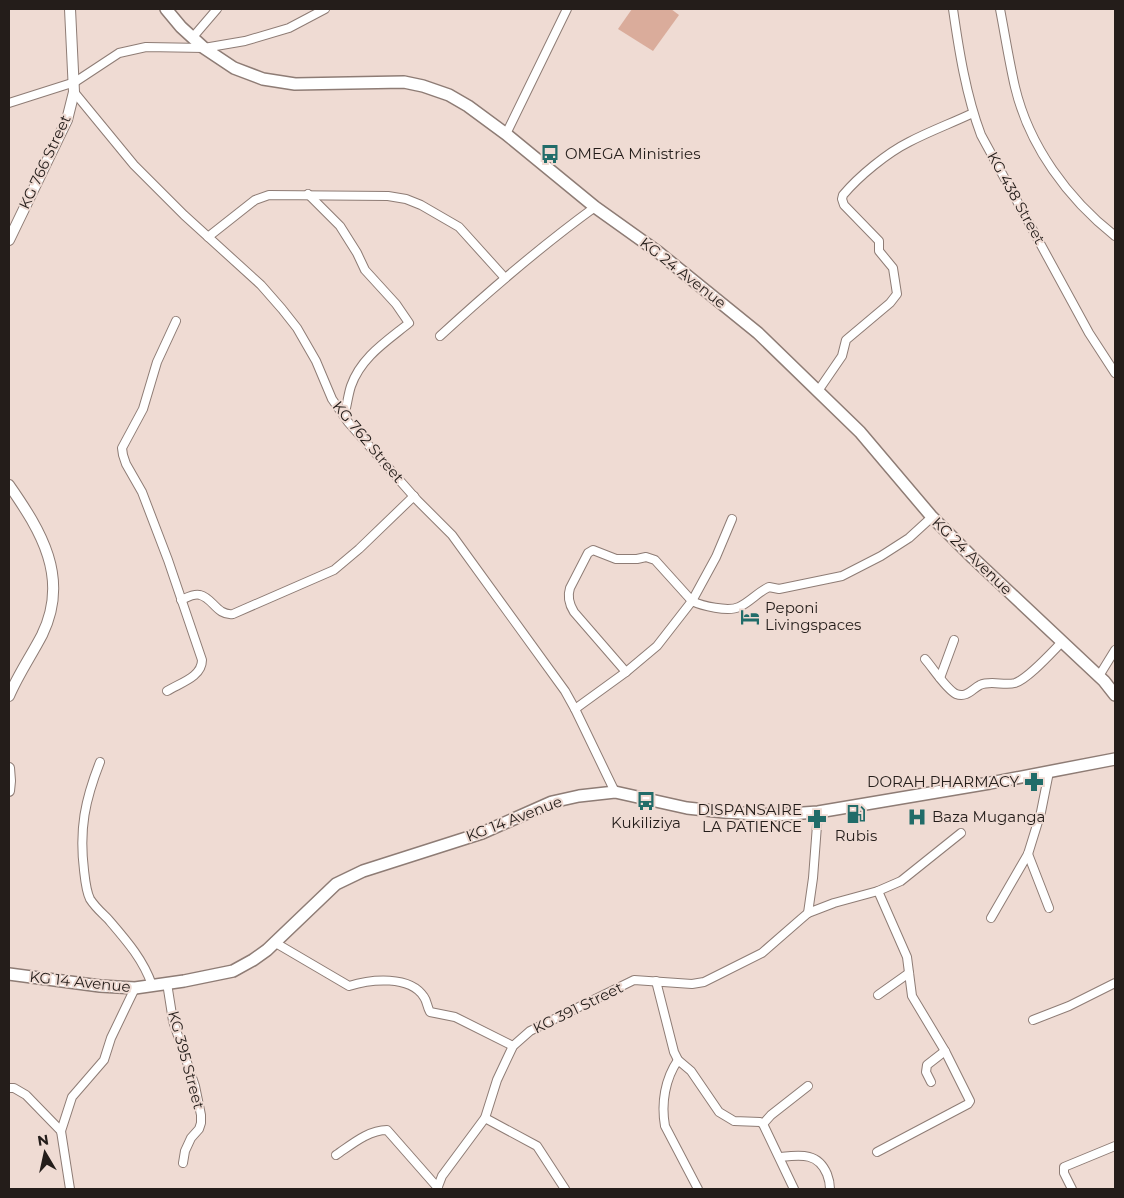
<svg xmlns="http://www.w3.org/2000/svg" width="1124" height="1198" font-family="Montserrat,sans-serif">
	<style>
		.green { fill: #daac9b }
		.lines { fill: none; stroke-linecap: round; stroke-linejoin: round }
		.minor-casing { stroke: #8e7c75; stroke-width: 10 }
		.tertiary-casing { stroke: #8e7c75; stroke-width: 12 }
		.secondary-casing { stroke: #8e7c75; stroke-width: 14 }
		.minor { stroke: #fff; stroke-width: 8 }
		.tertiary { stroke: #fff; stroke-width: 10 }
		.secondary { stroke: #fff; stroke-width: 11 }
		.labels { text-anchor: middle; stroke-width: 4; stroke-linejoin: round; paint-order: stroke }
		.poi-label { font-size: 15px; fill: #241d1a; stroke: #efdbd3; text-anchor: start }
		.street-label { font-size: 15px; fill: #241d1a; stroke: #efdbd3 }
	</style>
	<rect width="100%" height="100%" fill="#efdbd3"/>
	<polygon class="green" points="632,9 671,9 679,15 653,51 618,29"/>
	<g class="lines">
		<g class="minor-casing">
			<g id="minor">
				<path d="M953 9C959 51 966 95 981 135L1089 333 1115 373"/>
				<path d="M1000 9C1005 35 1009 61 1015 87 1029 146 1068 199 1115 236"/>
				<polyline points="193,37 217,9"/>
				<polyline points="74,92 134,165 184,215 261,285 282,309 297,328 316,361 332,399 348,422 417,500 452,535 565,691 575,709 615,792"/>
				<polyline points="9,103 75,82 119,53 146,47 204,48 245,41 289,28 325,9"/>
				<polyline points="506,134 567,9"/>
				<path d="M308 194 340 226 357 253 365 270 396 304 409 323C387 341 361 357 351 386 348 395 347 406 344 416"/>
				<polyline points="208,237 255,200 269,195 388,196 406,199 421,205 459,227 505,278"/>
				<path d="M440 336C489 291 540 247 595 207"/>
				<path d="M818 391 842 356 846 340 890 303 897 294 893 268 879 251V241L844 205 842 199 843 195C859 176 887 153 909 142 930 131 952 123 973 113"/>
				<path d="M181 600C186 598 194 593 200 595 213 598 217 616 233 614L334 570 359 549 414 496"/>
				<path d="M925 659C933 668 946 689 956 694 967 698 972 689 980 685 991 680 1004 686 1015 683 1028 679 1052 652 1062 642"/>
				<path d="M626 672 574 612C569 604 567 597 570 588L588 553 593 550 616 559H637L646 557 655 560 692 601 716 557 732 519"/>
				<polyline points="1099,676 1115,650"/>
				<polyline points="940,678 954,640"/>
				<path d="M167 691C180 683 202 677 202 660L168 560 142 492 126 464 123 455 122 448 143 409 157 362 176 321"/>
				<path d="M575 709 626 672 657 646 692 601C702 606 728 612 739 607 750 602 758 592 769 587L779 589 842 576 881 556 909 538 932 517"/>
				<path d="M100 762C85 800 79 829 84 870 85 879 86 891 90 899 95 907 102 913 108 919 126 940 143 959 152 985"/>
				<polyline points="1028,854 1049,908"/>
				<polyline points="808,913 834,903 878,891 901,881 961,833"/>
				<polyline points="991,918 1028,854 1041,812 1049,772"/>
				<path d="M274 942 349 986C371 979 410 975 424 997 427 1001 427 1007 430 1012L455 1017 513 1046"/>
				<polyline points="656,981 674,1052 678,1060 691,1071 719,1112 734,1121 760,1122 763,1124 794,1189"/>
				<polyline points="167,983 173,1021 195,1086 201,1115 201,1123 199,1129 191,1138 185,1151 183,1163"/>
				<polyline points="878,995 909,973"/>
				<polyline points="1033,1020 1069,1006 1115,983"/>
				<path d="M678 1060C665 1079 661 1103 665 1126L698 1189"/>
				<polyline points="931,1082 926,1072 927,1065 945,1051"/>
				<polyline points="9,1088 14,1088 26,1095 61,1131 70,1189"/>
				<polyline points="485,1118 537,1146 565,1189"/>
				<polyline points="763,1124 771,1115 808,1086"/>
				<polyline points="61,1131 72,1097 104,1060 111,1038 135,988"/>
				<polyline points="877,1152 968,1104 970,1101 945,1051 912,996 907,957 878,891"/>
				<path d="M336 1155C351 1145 368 1130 387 1130L438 1188"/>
				<path d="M780 1157C800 1155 818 1152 827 1174 829 1179 830 1183 830 1189"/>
				<polyline points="437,1189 442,1176 485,1118 497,1080 513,1046 530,1031 634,980 692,984 704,982 762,953 801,919 808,913 813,878 818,812"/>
				<polyline points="1072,1189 1064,1173 1064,1167 1115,1146"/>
			</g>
		</g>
		<g class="tertiary-casing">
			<g id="tertiary">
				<polyline points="9,240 67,120 74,92 70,9"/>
				<path d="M9 485C41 531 70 578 42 635 31 656 18 675 9 696"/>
				<polyline points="9,768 10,781 9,791"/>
			</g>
		</g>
		<g class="secondary-casing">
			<g id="secondary">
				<polyline points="166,9 181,27 204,48 234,68 263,79 295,84 404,82 423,86 449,95 468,106 506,134 595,207 658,252 758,333 860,432 932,517 973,558 1104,681 1115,695"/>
				<polyline points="9,974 100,986 135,988 184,981 233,971 253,960 267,950 336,884 363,871 482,833 552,802 579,796 615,792 687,808 724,812 773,815 818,812 990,783 1115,759"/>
			</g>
		</g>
		<use href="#minor" class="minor"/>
		<use href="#tertiary" class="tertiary"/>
		<use href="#secondary" class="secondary"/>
	</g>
	<defs>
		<g id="bus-bare" transform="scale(1.5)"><path d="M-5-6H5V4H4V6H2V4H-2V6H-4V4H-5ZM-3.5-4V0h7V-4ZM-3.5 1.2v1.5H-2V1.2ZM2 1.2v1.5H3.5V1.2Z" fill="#216c69" stroke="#efdbd3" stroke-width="2.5" paint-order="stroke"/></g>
		<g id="hotel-bare" transform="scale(1.5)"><path d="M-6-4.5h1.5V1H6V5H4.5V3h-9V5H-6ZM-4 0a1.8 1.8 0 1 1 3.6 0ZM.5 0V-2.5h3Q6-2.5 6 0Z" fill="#216c69" stroke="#efdbd3" stroke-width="2.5" paint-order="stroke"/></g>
		<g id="pharmacy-bare" transform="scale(1.5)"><path d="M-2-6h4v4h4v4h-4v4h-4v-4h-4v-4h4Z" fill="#216c69" stroke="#efdbd3" stroke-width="2.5" paint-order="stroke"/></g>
		<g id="fuel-bare" transform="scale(1.5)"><path d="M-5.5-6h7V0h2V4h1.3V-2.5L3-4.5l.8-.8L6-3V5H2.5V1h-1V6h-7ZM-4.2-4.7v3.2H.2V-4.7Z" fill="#216c69" stroke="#efdbd3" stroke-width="2.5" paint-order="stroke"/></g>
		<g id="hospital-bare" transform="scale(1.5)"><path d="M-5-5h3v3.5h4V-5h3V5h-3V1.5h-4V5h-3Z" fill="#216c69" stroke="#efdbd3" stroke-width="2.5" paint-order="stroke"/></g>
	</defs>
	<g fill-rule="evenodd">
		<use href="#bus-bare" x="550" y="154"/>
		<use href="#hotel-bare" x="750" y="617"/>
		<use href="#pharmacy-bare" x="1034" y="782"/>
		<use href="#bus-bare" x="646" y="801"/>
		<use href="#fuel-bare" x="856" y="814"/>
		<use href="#hospital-bare" x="917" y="817"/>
		<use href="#pharmacy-bare" x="817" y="819"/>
	</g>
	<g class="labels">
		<g class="poi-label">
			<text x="565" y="159">OMEGA Ministries</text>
			<text x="765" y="613">Peponi<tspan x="765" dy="17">Livingspaces</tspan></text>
			<text x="1019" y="787" text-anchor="end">DORAH PHARMACY</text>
			<text x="802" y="815" text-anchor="end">DISPANSAIRE<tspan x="802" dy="17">LA PATIENCE</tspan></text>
			<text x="932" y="822">Baza Muganga</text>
			<text x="646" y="828" text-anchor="middle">Kukiliziya</text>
			<text x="856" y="841" text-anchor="middle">Rubis</text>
		</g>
		<g class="street-label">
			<text transform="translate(45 162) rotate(-65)" y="5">KG 766 Street</text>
			<text transform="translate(1016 198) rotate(61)" y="5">KG 438 Street</text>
			<text transform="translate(683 273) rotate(38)" y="5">KG 24 Avenue</text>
			<text transform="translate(368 442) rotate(50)" y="5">KG 762 Street</text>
			<text transform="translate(972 556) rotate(44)" y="5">KG 24 Avenue</text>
			<text transform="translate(514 819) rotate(-21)" y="5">KG 14 Avenue</text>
			<text transform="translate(80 982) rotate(6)" y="5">KG 14 Avenue</text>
			<text transform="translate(578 1008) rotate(-26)" y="5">KG 391 Street</text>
			<text transform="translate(186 1060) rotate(75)" y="5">KG 395 Street</text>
		</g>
	</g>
	<rect width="1124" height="1198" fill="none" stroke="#241d1a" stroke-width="20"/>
	<g transform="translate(45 1153) rotate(351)" stroke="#efdbd3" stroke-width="4" paint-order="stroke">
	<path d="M0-4L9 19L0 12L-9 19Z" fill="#241d1a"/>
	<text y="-8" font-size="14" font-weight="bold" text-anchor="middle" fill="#241d1a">N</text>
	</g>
</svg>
